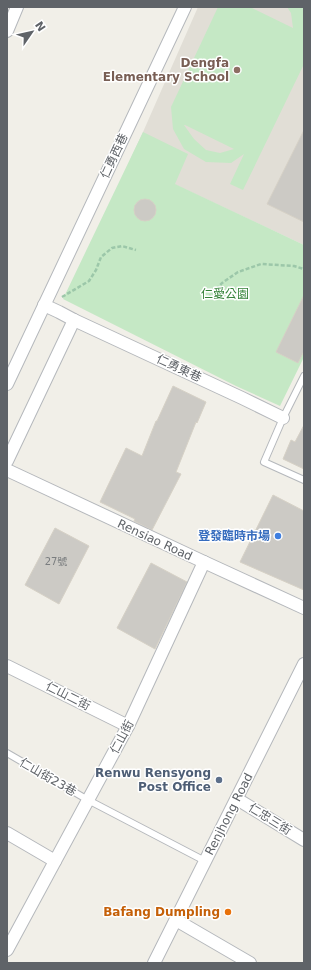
<svg xmlns="http://www.w3.org/2000/svg" width="311" height="970" font-family="'DejaVu Sans','Noto Sans TC',sans-serif">
	<style>
		.education { fill: #e1ded6 }
		.green { fill: #c5e8c5; fill-rule: evenodd }
		.building { fill: #cccac5; stroke: #d6d1c6 }
		.lines { fill: none; stroke-linecap: round; stroke-linejoin: round }
		.lane-casing { stroke: #b5b8bc; stroke-width: 8 }
		.street-casing { stroke: #b5b8bc; stroke-width: 14 }
		.path { stroke: #9cc7a9; stroke-width: 2.5; stroke-dasharray: 4 2; stroke-linecap: butt }
		.lane { stroke: #fff; stroke-width: 6 }
		.street { stroke: #fff; stroke-width: 12 }
		.education-dot { fill: #8d6e63; stroke: #fff; stroke-width: 1.5 }
		.shop-dot { fill: #3f7fe0; stroke: #fff; stroke-width: 1.5 }
		.service-dot { fill: #5c6f8a; stroke: #fff; stroke-width: 1.5 }
		.food-dot { fill: #e8710a; stroke: #fff; stroke-width: 1.5 }
		.labels { text-anchor: middle; stroke-width: 3; stroke-linejoin: round; paint-order: stroke }
		.number-label { font-size: 10px; fill: #7a7d7f }
		.education-label { font-size: 12px; font-weight: bold; fill: #785e54; stroke: #fff; text-anchor: end }
		.street-label { font-size: 12px; fill: #5f6368; stroke: #fff }
		.park-label { font-size: 12px; fill: #348238; stroke: #fff }
		.shop-label { font-size: 12px; font-weight: bold; fill: #366cbe; stroke: #fff; text-anchor: end }
		.service-label { font-size: 12px; font-weight: bold; fill: #4e5e75; stroke: #fff; text-anchor: end }
		.food-label { font-size: 12px; font-weight: bold; fill: #c56008; stroke: #fff; text-anchor: end }
	</style>
	<rect width="100%" height="100%" fill="#f1efe8"/>
	<polygon class="education" points="198,7 304,7 304,245 174,184 130,160 143,132"/>
	<g class="green">
		<path d="M218 7H250L293 28 291 13 287 7H304V64L243 190 230 184 244 154 231 163 206 162 184 149 173 129 171 107ZM184 125H185L234 149 220 153 206 150 194 139Z"/>
		<polygon points="143,132 188,154 175,184 304,245 304,357 280,406 236,386 63,299"/>
	</g>
	<g class="building">
		<polygon points="304,130 304,222 267,204"/>
		<circle cx="145" cy="210" r="11"/>
		<polygon points="304,295 304,351 298,363 276,352"/>
		<polygon points="173,386 206,402 197,423 196,422 176,472 181,474 152,530 134,521 135,519 100,502 126,448 142,456 156,421 157,421"/>
		<polygon points="304,425 304,469 283,459 291,440 295,442"/>
		<polygon points="273,495 304,511 304,590 240,562"/>
		<polygon points="55,528 89,546 59,604 25,585"/>
		<polygon points="151,563 187,582 155,649 117,628"/>
	</g>
	<g class="lines">
		<g class="lane-casing">
			<g id="lane">
				<polyline points="304,376 283,418 264,462 304,480"/>
				<polyline points="7,753 88,800 205,861"/>
			</g>
		</g>
		<g class="street-casing">
			<g id="street">
				<polyline points="7,31 17,7"/>
				<polyline points="44,305 59,312 74,320 242,398 283,418"/>
				<polyline points="7,384 185,7"/>
				<polyline points="7,461 74,320"/>
				<polyline points="7,470 204,562 304,608"/>
				<polyline points="7,666 128,726"/>
				<polyline points="237,799 304,840"/>
				<polyline points="7,833 55,861"/>
				<polyline points="176,920 250,963"/>
				<polyline points="7,950 128,726 204,562"/>
				<polyline points="154,963 304,664"/>
			</g>
		</g>
		<g class="path">
			<polyline points="62,297 89,281 96,270 101,257 112,248 122,246 136,250"/>
			<polyline points="208,298 222,283 238,272 261,264 294,266 304,269"/>
		</g>
		<use href="#lane" class="lane"/>
		<use href="#street" class="street"/>
	</g>
	<circle class="education-dot" cx="237" cy="70" r="4"/>
	<circle class="shop-dot" cx="278" cy="536" r="4"/>
	<circle class="service-dot" cx="219" cy="780" r="4"/>
	<circle class="food-dot" cx="228" cy="912" r="4"/>
	<g class="labels">
		<g class="number-label">
			<text x="56" y="565">27號</text>
		</g>
		<g class="education-label">
			<text x="229" y="67">Dengfa<tspan x="229" dy="14">Elementary School</tspan></text>
		</g>
		<g class="street-label">
			<text transform="translate(114 156) rotate(-65)" y="4">仁勇西巷</text>
			<text transform="translate(179 368) rotate(25)" y="4">仁勇東巷</text>
			<text transform="translate(155 540) rotate(25)" y="4">Rensiao Road</text>
			<text transform="translate(68 696) rotate(27)" y="4">仁山二街</text>
			<text transform="translate(122 737) rotate(-62)" y="4">仁山街</text>
			<text transform="translate(48 777) rotate(30)" y="4">仁山街23巷</text>
			<text transform="translate(229 814) rotate(-63)" y="4">Renjhong Road</text>
			<text transform="translate(270 819) rotate(32)" y="4">仁忠三街</text>
		</g>
		<g class="park-label">
			<text x="225" y="298">仁愛公園</text>
		</g>
		<g class="shop-label">
			<text x="270" y="540">登發臨時市場</text>
		</g>
		<g class="service-label">
			<text x="211" y="777">Renwu Rensyong<tspan x="211" dy="14">Post Office</tspan></text>
		</g>
		<g class="food-label">
			<text x="220" y="916">Bafang Dumpling</text>
		</g>
	</g>
	<rect width="311" height="970" fill="none" stroke="#5f6368" stroke-width="16"/>
	<g transform="translate(32 32) rotate(56)" stroke="#ffffff" stroke-width="3" paint-order="stroke">
	<path d="M0-3L7 15L0 10L-7 15Z" fill="#5f6368"/>
	<text y="-6" font-size="11" font-weight="bold" text-anchor="middle" fill="#5f6368">N</text>
	</g>
</svg>
